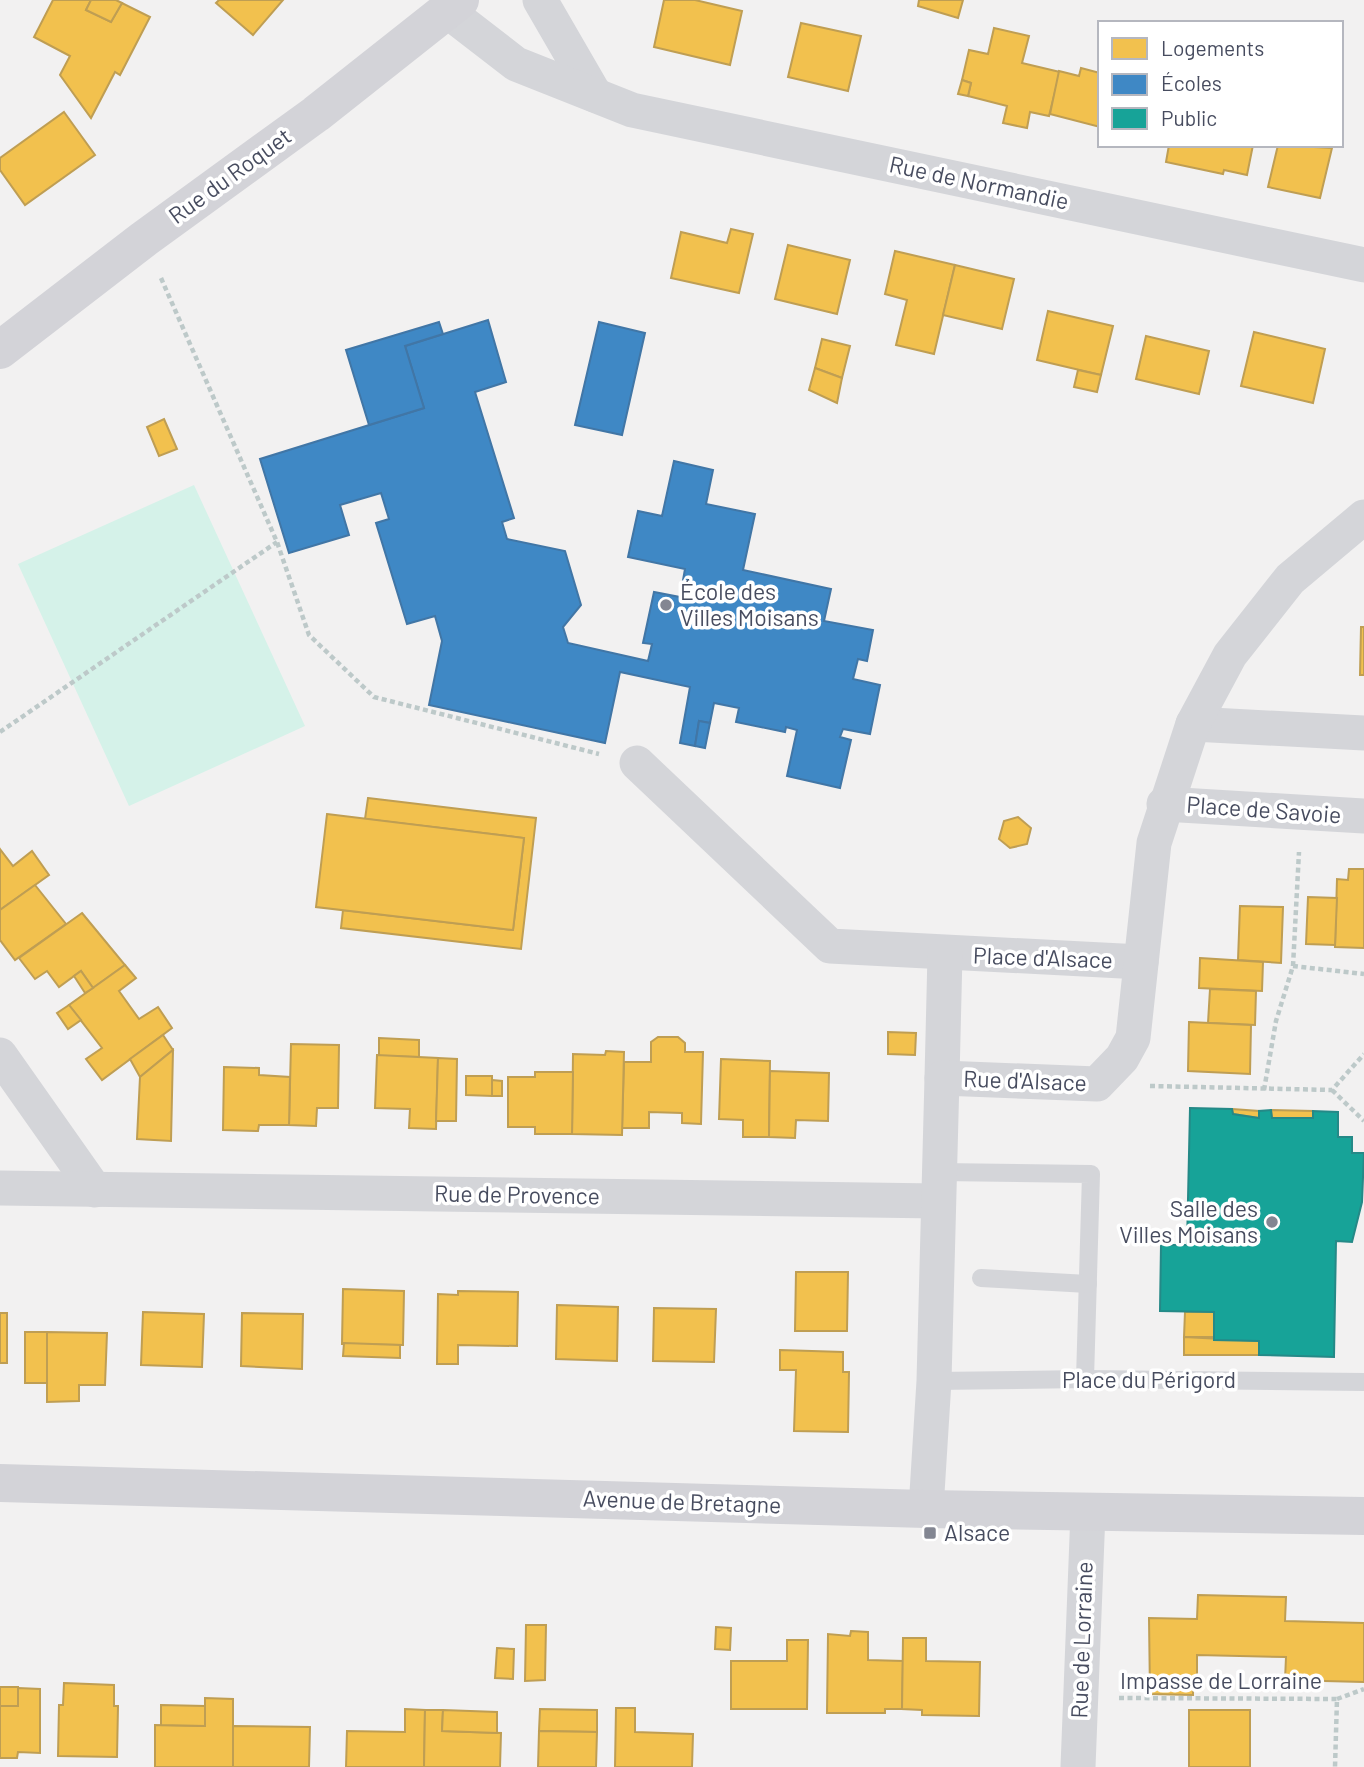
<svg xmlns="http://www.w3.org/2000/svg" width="1364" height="1767" font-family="Barlow,sans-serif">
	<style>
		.green { fill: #d5f2e9 }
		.homes { fill: #f2c14e; stroke: #bf9e53; stroke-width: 2 }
		.schools { fill: #3f88c5; stroke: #4176a6; stroke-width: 2 }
		.public { fill: #17a398; stroke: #258987; stroke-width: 2 }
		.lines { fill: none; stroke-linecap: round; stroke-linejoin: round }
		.path { stroke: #bdc9c9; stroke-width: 4.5; stroke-dasharray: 5 3.5; stroke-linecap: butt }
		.lane { stroke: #d4d5d9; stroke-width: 18 }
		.street { stroke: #d4d5d9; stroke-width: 35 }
		.secondary { stroke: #d3d3d8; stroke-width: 38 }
		.poi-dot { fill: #838692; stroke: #fff; stroke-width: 2.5 }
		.labels { text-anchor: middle; stroke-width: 7; stroke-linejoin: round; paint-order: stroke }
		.street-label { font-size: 23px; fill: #474c5f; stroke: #fff }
		.poi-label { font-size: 23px; fill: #474c5f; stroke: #fff; text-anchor: start }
	</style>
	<rect width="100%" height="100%" fill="#f2f1f1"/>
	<polygon class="green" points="194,485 305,726 129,806 18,564"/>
	<g class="homes">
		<polygon points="53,0 91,0 86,10 111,22 122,3 150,17 120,75 115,72 91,118 60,75 70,56 34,37"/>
		<polygon points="91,0 116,0 122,3 111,22 86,10"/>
		<polygon points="219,0 283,0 253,35 216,3"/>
		<polygon points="664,0 695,0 742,11 730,65 654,47"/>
		<polygon points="919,0 963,0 958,18 918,6"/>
		<polygon points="801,23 861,36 848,91 788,77"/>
		<polygon points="994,28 1029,36 1022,63 1060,72 1049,116 1030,112 1027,128 1003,123 1007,106 968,96 971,83 962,80 969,50 988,54"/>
		<polygon points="1081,68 1100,73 1100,127 1050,114 1059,71 1079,76"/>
		<polygon points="962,80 971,83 968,96 958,94"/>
		<polygon points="64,112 95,155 25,205 0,170 0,158"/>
		<polygon points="1169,145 1253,145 1247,175 1224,170 1223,174 1166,162"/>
		<polygon points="1278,145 1332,148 1320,198 1268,187"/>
		<polygon points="731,229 753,234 739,293 671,278 681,232 727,243"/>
		<polygon points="788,245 850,260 837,314 775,299"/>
		<polygon points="895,251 955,265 934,354 896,345 907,300 885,294"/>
		<polygon points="955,265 1014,279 1002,329 943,315"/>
		<polygon points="1048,311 1113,326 1101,375 1037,360"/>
		<polygon points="1254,332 1325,349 1313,403 1241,386"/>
		<polygon points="1146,336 1209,351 1199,394 1136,379"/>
		<polygon points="822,339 850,346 842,378 815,368"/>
		<polygon points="815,368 842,378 837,403 809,390"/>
		<polygon points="1078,370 1101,375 1097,392 1074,387"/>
		<polygon points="164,419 177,449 159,456 147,427"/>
		<polygon points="1361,627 1364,627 1364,675 1360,675"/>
		<polygon points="368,798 536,818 521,949 341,928 343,910 513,930 524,838 365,819"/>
		<polygon points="327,814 524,838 513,930 316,907"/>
		<polygon points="1018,817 1031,828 1027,844 1010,848 999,839 1004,821"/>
		<polygon points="0,849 13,866 32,851 49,875 0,910"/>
		<polygon points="1349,869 1364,869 1364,948 1335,947 1337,879 1348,880"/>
		<polygon points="35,885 66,924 15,960 0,940 0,910"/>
		<polygon points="1308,897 1337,898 1335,945 1306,944"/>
		<polygon points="1240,906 1283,907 1281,963 1238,960"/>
		<polygon points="82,913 125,965 93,988 81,971 59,987 47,971 35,979 19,958"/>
		<polygon points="1200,958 1263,962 1262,991 1199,988"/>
		<polygon points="125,965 136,978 119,991 139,1019 158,1007 172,1028 102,1080 86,1059 102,1048 69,1005"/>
		<polygon points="81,971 93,988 85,993 74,976"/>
		<polygon points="1210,989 1256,991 1255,1025 1208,1023"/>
		<polygon points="69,1005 81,1020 68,1029 57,1013"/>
		<polygon points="1189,1022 1251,1025 1250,1074 1188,1071"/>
		<polygon points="888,1032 916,1033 915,1055 888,1054"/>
		<polygon points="163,1035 173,1050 140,1077 130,1059"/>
		<polygon points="658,1037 678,1037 685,1043 685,1052 703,1052 701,1124 682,1123 682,1113 649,1112 649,1128 622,1128 624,1062 651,1062 651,1042"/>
		<polygon points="379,1038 419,1040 419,1057 379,1056"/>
		<polygon points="291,1044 339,1045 338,1108 317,1108 316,1126 289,1125"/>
		<polygon points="173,1050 171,1141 137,1139 140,1077"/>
		<polygon points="606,1051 624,1052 622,1135 572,1134 573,1054 605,1055"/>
		<polygon points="377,1055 438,1058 436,1129 409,1128 410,1109 375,1108"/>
		<polygon points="438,1058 457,1059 456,1121 436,1121"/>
		<polygon points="721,1059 770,1061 769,1137 743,1137 743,1120 719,1119"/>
		<polygon points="224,1067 259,1068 259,1075 290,1077 289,1125 259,1125 258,1131 223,1130"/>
		<polygon points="770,1071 829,1073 828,1121 796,1120 795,1138 769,1137"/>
		<polygon points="535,1072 573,1072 572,1134 535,1134 535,1127 508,1127 508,1077 535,1077"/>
		<polygon points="466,1076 492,1076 492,1096 466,1095"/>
		<polygon points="492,1080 502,1081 502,1096 492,1096"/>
		<polygon points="1232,1109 1259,1111 1259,1118 1233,1114"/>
		<polygon points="1271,1110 1313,1111 1313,1118 1272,1118"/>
		<polygon points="796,1272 848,1272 847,1331 795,1331"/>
		<polygon points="343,1289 404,1291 403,1345 342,1344"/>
		<polygon points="458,1291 518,1292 517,1346 458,1345 458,1364 437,1364 438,1294 458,1295"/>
		<polygon points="557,1305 618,1307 617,1361 556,1359"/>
		<polygon points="654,1308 716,1309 714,1362 653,1361"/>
		<polygon points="143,1312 204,1314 202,1367 141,1365"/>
		<polygon points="1185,1312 1214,1312 1214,1337 1184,1337"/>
		<rect x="0" y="1313" width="7" height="50"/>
		<polygon points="242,1313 303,1314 302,1369 241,1366"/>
		<rect x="25" y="1332" width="22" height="51"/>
		<polygon points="47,1332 107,1333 105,1385 79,1385 79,1401 47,1402"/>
		<polygon points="1184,1337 1259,1341 1259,1355 1184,1355"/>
		<polygon points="344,1343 400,1345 400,1358 343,1356"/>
		<polygon points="780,1350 843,1352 843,1372 849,1372 848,1432 794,1431 796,1370 780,1370"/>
		<polygon points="1198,1595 1286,1597 1285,1621 1364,1623 1364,1682 1285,1680 1286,1657 1197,1655 1197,1679 1193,1679 1193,1695 1150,1694 1149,1618 1197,1619"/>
		<polygon points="526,1625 546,1625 545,1680 525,1681"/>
		<polygon points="716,1627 731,1628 730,1650 715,1649"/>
		<polygon points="851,1631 868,1632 868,1660 903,1661 902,1709 885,1709 885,1713 827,1713 828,1634 850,1636"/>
		<polygon points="903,1638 926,1638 926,1661 980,1662 979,1716 922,1715 922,1710 902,1709"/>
		<polygon points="787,1640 808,1640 807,1709 731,1709 731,1661 787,1661"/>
		<polygon points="497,1648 514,1649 513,1679 495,1678"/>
		<polygon points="64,1683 114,1685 114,1706 118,1706 117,1757 58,1756 59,1705 63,1705"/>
		<rect x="0" y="1687" width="18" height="19"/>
		<polygon points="18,1688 40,1689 40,1753 18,1752 17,1758 0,1758 0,1706 18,1706"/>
		<polygon points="205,1698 233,1699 233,1767 155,1767 155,1725 205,1726"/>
		<polygon points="161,1705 205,1706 205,1726 161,1725"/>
		<polygon points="616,1708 635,1708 635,1732 693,1734 692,1767 615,1767"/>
		<polygon points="405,1709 425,1710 424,1767 346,1767 347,1731 405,1732"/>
		<polygon points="540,1709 597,1710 597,1732 539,1731"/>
		<polygon points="425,1710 443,1710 442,1731 501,1733 500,1767 424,1767"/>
		<polygon points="443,1710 497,1712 497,1733 442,1731"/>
		<rect x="1189" y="1710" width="61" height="57"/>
		<polygon points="233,1726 310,1727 309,1767 233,1767"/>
		<polygon points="539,1731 597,1732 596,1767 538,1767"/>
	</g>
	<g class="schools">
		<polygon points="488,320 506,382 475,392 514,518 502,522 507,539 565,551 581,605 563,627 568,643 648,661 652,644 643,643 654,592 680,597 685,569 628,557 638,511 662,516 674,461 713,470 706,504 755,514 743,570 831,589 824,621 873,630 867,661 858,659 853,679 880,685 870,734 843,729 840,737 851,740 840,788 787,776 797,730 786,727 785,732 736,722 739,708 714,703 710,723 699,721 695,746 680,743 690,687 620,672 605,743 429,705 442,641 435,616 407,624 376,523 389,519 381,493 340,505 349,535 289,553 260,459 424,408 405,346"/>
		<polygon points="439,322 443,334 405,346 424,408 369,425 346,350"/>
		<polygon points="599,322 645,333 622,435 575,425"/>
		<polygon points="699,721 710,723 705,748 695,746"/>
	</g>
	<polygon class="public" points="1190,1108 1232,1109 1233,1114 1259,1118 1259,1111 1271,1110 1272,1118 1313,1118 1313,1111 1338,1112 1338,1137 1352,1137 1352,1153 1364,1153 1362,1202 1352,1242 1336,1241 1334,1357 1259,1355 1259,1341 1214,1340 1214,1312 1160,1311 1161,1245 1187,1245"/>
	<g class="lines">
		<g class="path">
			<polyline points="161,278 277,542 309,635 374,697 599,754"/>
			<polyline points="0,732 277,542"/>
			<polyline points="1293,966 1299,852"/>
			<polyline points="1150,1086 1332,1090 1364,1054"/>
			<polyline points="1264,1090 1276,1021 1293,966 1364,974"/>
			<polyline points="1332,1090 1364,1121"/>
			<polyline points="1119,1698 1337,1699 1335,1767"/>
			<polyline points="1337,1699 1364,1689"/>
		</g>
		<g class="lane">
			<polyline points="939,1172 1091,1174 1085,1379"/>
			<polyline points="981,1278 1088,1284"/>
			<polyline points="934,1381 1085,1379 1364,1382"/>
		</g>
		<g class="street">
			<polyline points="540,0 595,95"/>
			<polyline points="446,10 516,64 632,110 1364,265"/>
			<polyline points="1193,724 1364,733"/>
			<polyline points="637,763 830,946 1141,962"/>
			<polyline points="1164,804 1364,816"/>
			<polyline points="0,1055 95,1190"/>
			<polyline points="942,1078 945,954"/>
			<polyline points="0,1188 938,1201"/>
			<polyline points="926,1509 934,1381 942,1078 1097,1084 1122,1058 1133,1038 1154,843 1193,724 1230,655 1290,579 1364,517"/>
			<polyline points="1078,1767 1088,1512"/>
		</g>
		<g class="secondary">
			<polyline points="0,350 144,239 316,114 460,0"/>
			<polyline points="0,1483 926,1509 1364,1516"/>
		</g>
	</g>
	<g class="poi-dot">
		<circle cx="666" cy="605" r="7"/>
		<circle cx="1272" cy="1222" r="7"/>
		<rect x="923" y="1526" width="14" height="14" rx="3.5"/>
	</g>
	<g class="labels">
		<g class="street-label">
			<text transform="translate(230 176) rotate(-36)" y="8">Rue du Roquet</text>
			<text transform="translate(979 183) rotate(12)" y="8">Rue de Normandie</text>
			<text transform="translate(1264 810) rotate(4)" y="8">Place de Savoie</text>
			<text transform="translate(1043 958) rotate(2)" y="8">Place d'Alsace</text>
			<text transform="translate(1025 1081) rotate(2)" y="8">Rue d'Alsace</text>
			<text transform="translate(517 1195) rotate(1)" y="8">Rue de Provence</text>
			<text x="1149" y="1388">Place du Périgord</text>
			<text transform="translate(682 1502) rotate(2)" y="8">Avenue de Bretagne</text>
			<text transform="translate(1082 1640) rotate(-88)" y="8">Rue de Lorraine</text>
			<text x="1221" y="1689">Impasse de Lorraine</text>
		</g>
		<g class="poi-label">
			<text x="680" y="600">École des<tspan x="680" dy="26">Villes Moisans</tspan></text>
			<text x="1258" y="1217" text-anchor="end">Salle des<tspan x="1258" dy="26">Villes Moisans</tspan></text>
			<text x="944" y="1541">Alsace</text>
		</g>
	</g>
	<rect x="1098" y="21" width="245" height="126" fill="#ffffff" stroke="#b5b7bf" stroke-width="2"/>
	<rect x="1112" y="38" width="35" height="21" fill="#f2c14e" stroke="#b5b7bf" stroke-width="2"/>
	<text x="1161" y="56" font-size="21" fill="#474c5f">Logements</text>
	<rect x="1112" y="74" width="35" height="21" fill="#3f88c5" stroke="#b5b7bf" stroke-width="2"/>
	<text x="1161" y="91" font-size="21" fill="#474c5f">Écoles</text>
	<rect x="1112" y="108" width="35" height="21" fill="#17a398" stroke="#b5b7bf" stroke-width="2"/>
	<text x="1161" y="126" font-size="21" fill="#474c5f">Public</text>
</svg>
